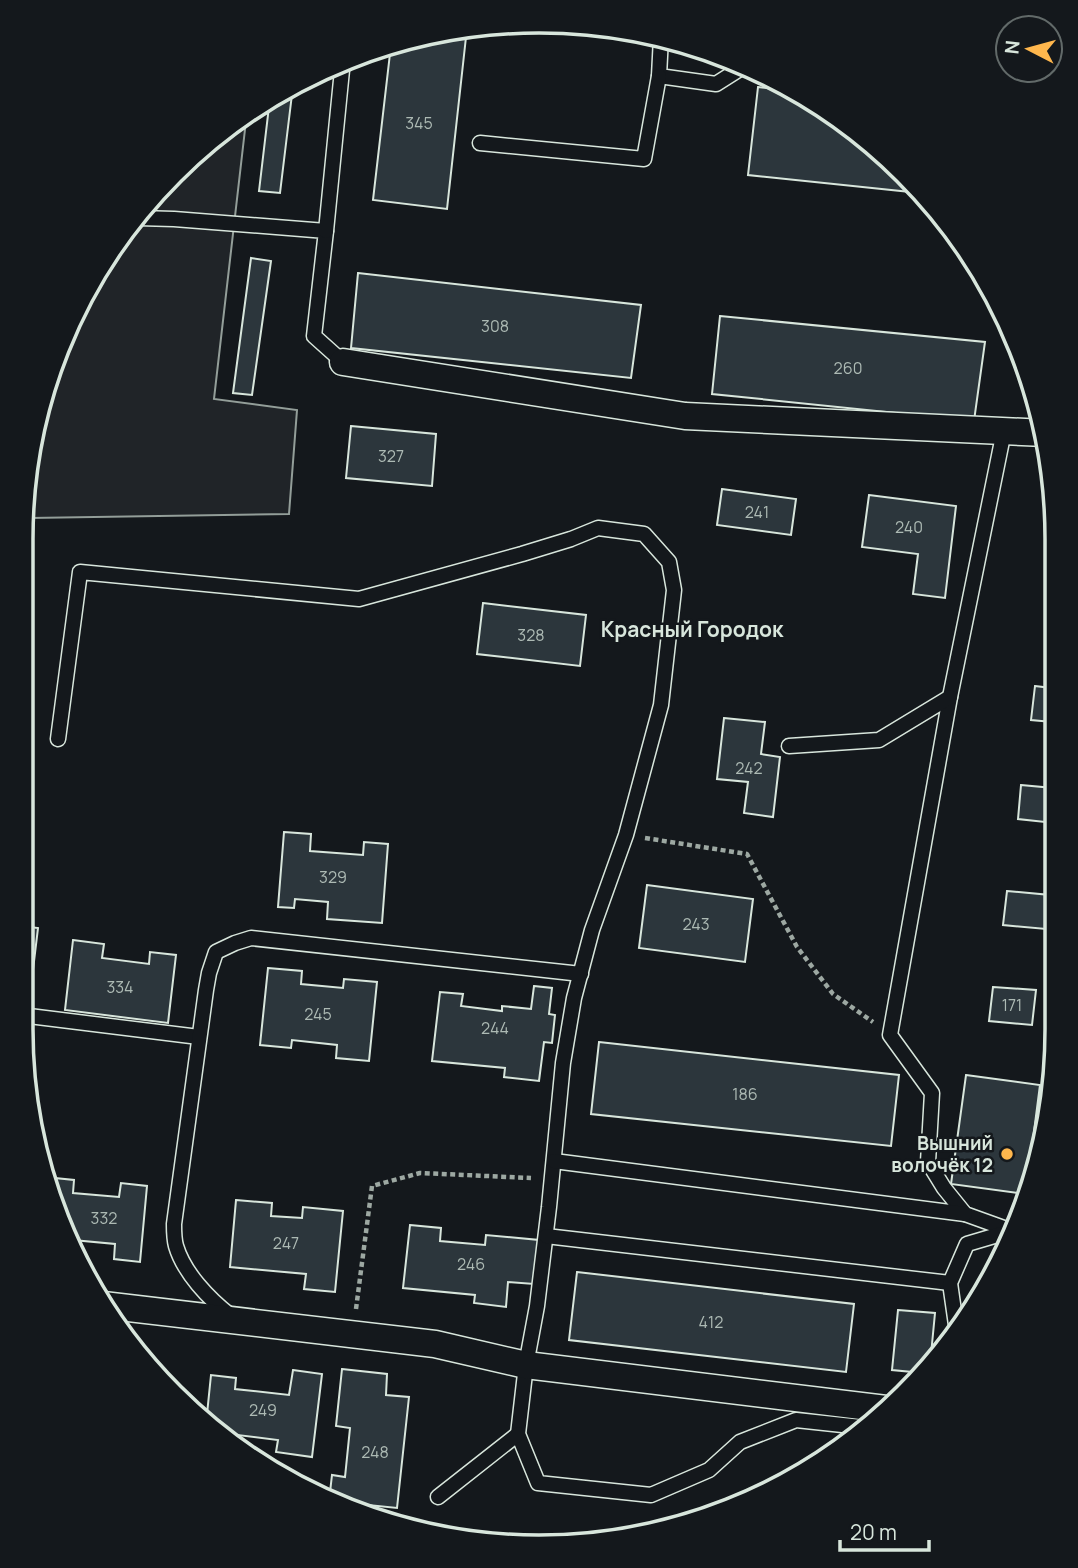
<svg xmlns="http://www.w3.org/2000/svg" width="1078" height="1568" font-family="Manrope,sans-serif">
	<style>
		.garden { fill: #202428; stroke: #939e99; stroke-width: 2 }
		.building { fill: #2c363c; stroke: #d8e6dc; stroke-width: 2 }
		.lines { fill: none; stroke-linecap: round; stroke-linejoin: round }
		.service-casing { stroke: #d8e6dc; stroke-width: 17 }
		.minor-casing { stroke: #d8e6dc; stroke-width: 29 }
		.path { stroke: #9da8a2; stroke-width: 4.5; stroke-dasharray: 5 3.5; stroke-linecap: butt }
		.service { stroke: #14181c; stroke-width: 14 }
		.minor { stroke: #14181c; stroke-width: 26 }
		.poi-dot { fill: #ffb74d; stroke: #14181c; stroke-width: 2.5 }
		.labels { text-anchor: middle; stroke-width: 5; stroke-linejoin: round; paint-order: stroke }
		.number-label { font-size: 16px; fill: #adbab4 }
		.poi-label { font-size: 19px; font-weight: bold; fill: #d8e6dc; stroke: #14181c; text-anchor: end }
		.neighbourhood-label { font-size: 21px; font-weight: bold; fill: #d8e6dc; stroke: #14181c }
		.rim { fill: none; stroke: #d8e6dc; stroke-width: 3.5 }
	</style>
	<rect width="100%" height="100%" fill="#14181c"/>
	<polygon class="garden" points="247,112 214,399 297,410 289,514 30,518 31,438 90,280 173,172"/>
	<g class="building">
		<polygon points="467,28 447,209 373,200 391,45 438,31"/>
		<polygon points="293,86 280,193 259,191 270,98"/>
		<polygon points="758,87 795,91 827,109 906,173 920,193 748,175"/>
		<polygon points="251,258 271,261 252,395 233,393"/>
		<polygon points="358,273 641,305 631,378 351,348"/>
		<polygon points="720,316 985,342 974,421 712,394"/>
		<polygon points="351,426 436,434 432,486 346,478"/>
		<polygon points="722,489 796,499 791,535 717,525"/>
		<polygon points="869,495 956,506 945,598 913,594 918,554 862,547"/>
		<polygon points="483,603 586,615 580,666 477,654"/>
		<polygon points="1035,686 1051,688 1052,722 1031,720"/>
		<polygon points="724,718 765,722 761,754 780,757 773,817 744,813 748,782 717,779"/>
		<polygon points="1021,785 1053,788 1054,823 1018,819"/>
		<polygon points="284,832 311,834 310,851 363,855 364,842 388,844 382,923 327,919 328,902 295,899 294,908 278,907"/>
		<polygon points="647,885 753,899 745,962 639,948"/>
		<polygon points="1007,891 1050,895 1046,929 1003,925"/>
		<polygon points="23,926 38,928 28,1011 21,1010"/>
		<polygon points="73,940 104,944 102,958 149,964 150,952 176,955 168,1023 65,1010"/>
		<polygon points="268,968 302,971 301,984 343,988 344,979 377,982 369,1061 336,1058 337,1045 292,1040 291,1048 260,1045"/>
		<polygon points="534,986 552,988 549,1014 555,1015 552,1043 544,1042 539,1081 504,1077 505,1068 432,1061 440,992 463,994 461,1006 502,1011 502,1006 531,1009"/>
		<polygon points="993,987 1036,990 1032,1025 989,1021"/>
		<polygon points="599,1042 899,1075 891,1146 591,1114"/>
		<polygon points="966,1075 1040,1085 1026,1194 951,1184"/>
		<polygon points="45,1177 74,1180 73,1193 119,1197 121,1183 147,1186 140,1262 114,1259 115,1244 73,1240"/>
		<polygon points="236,1200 272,1203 271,1216 302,1218 303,1207 343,1211 335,1292 304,1289 306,1274 230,1267"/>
		<polygon points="410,1225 441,1228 440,1241 485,1245 486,1235 539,1240 534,1284 508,1282 506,1307 474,1303 475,1295 403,1288"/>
		<polygon points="577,1272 854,1304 846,1372 569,1340"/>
		<polygon points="898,1310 935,1313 930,1365 923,1373 892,1370"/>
		<polygon points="342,1369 387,1374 386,1395 409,1397 397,1508 329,1501 332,1475 345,1477 350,1428 336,1426"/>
		<polygon points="293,1370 322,1374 312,1457 276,1452 278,1440 238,1435 237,1443 206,1424 211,1375 236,1378 235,1389 289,1395"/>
	</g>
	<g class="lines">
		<g class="service-casing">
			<g id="service">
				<polyline points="661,37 659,76 716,84 746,65"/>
				<polyline points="480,143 644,159 659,76"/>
				<polyline points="138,218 174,219 326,231 314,336 343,362"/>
				<polyline points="326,231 343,60"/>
				<polyline points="1004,431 950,697 890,1035 932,1093 928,1162 944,1188 965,1214 1015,1232"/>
				<polyline points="58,739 80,572 359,599 522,554 571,539 598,528 644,534 669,562 674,590 661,705 626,835 592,930 574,998 563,1063 549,1207 537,1306 526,1365 518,1434 538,1483 651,1495 709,1470 740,1442 796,1420 861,1427"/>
				<polyline points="789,746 879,740 950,697"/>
				<polyline points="21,1015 199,1037"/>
				<polyline points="554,1161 965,1214"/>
				<polyline points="546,1236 950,1283"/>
				<path d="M231 1316C209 1299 184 1273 176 1246 174 1239 174 1231 174 1224L206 990 209 973 216 952 235 943 251 938 581 974"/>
				<polyline points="957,1332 950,1283 967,1244 1011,1231"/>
				<polyline points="438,1497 518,1434"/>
			</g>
		</g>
		<g class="minor-casing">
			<g id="minor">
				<polyline points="343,362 685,416 1045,433"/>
				<polyline points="103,1305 435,1344 526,1365 886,1409"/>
			</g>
		</g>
		<g class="path">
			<polyline points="645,838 747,854 797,947 833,994 873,1022"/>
			<polyline points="356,1309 372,1186 420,1173 531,1178"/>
		</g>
		<use href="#service" class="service"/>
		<use href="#minor" class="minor"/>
	</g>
	<circle class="poi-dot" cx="1007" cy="1154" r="7"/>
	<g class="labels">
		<g class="number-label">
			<text x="419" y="129">345</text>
			<text x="495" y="332">308</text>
			<text x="848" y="374">260</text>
			<text x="391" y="462">327</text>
			<text x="757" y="518">241</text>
			<text x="909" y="533">240</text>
			<text x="531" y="641">328</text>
			<text x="749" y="774">242</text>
			<text x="333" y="883">329</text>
			<text x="696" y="930">243</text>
			<text x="120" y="993">334</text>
			<text x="1012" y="1011">171</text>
			<text x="318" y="1020">245</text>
			<text x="495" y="1034">244</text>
			<text x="745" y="1100">186</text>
			<text x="104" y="1224">332</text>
			<text x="286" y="1249">247</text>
			<text x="471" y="1270">246</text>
			<text x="711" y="1328">412</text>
			<text x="263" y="1416">249</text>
			<text x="375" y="1458">248</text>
		</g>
		<g class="poi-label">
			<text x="993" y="1150">Вышний<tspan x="993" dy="22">волочёк 12</tspan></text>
		</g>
		<g class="neighbourhood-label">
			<text x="692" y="637">Красный Городок</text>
		</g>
	</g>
	<path d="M0 0H1078V1568H0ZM539 33H539A506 506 0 0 1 1045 539V1029A506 506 0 0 1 539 1535H539A506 506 0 0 1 33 1029V539A506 506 0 0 1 539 33Z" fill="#14181c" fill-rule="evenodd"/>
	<path class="rim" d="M539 33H539A506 506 0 0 1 1045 539V1029A506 506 0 0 1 539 1535H539A506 506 0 0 1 33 1029V539A506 506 0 0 1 539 33Z"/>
	<g transform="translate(1029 49) rotate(276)"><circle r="33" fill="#14181c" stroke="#626a69" stroke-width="2"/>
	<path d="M0-5L12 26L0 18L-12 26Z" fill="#ffb74d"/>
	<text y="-10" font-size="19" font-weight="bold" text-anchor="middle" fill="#d8e6dc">N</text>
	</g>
	<path d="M840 1540v10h89v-10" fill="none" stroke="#d8e6dc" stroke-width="3.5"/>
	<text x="850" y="1540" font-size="21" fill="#d8e6dc" stroke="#14181c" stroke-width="5" paint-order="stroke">20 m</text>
</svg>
